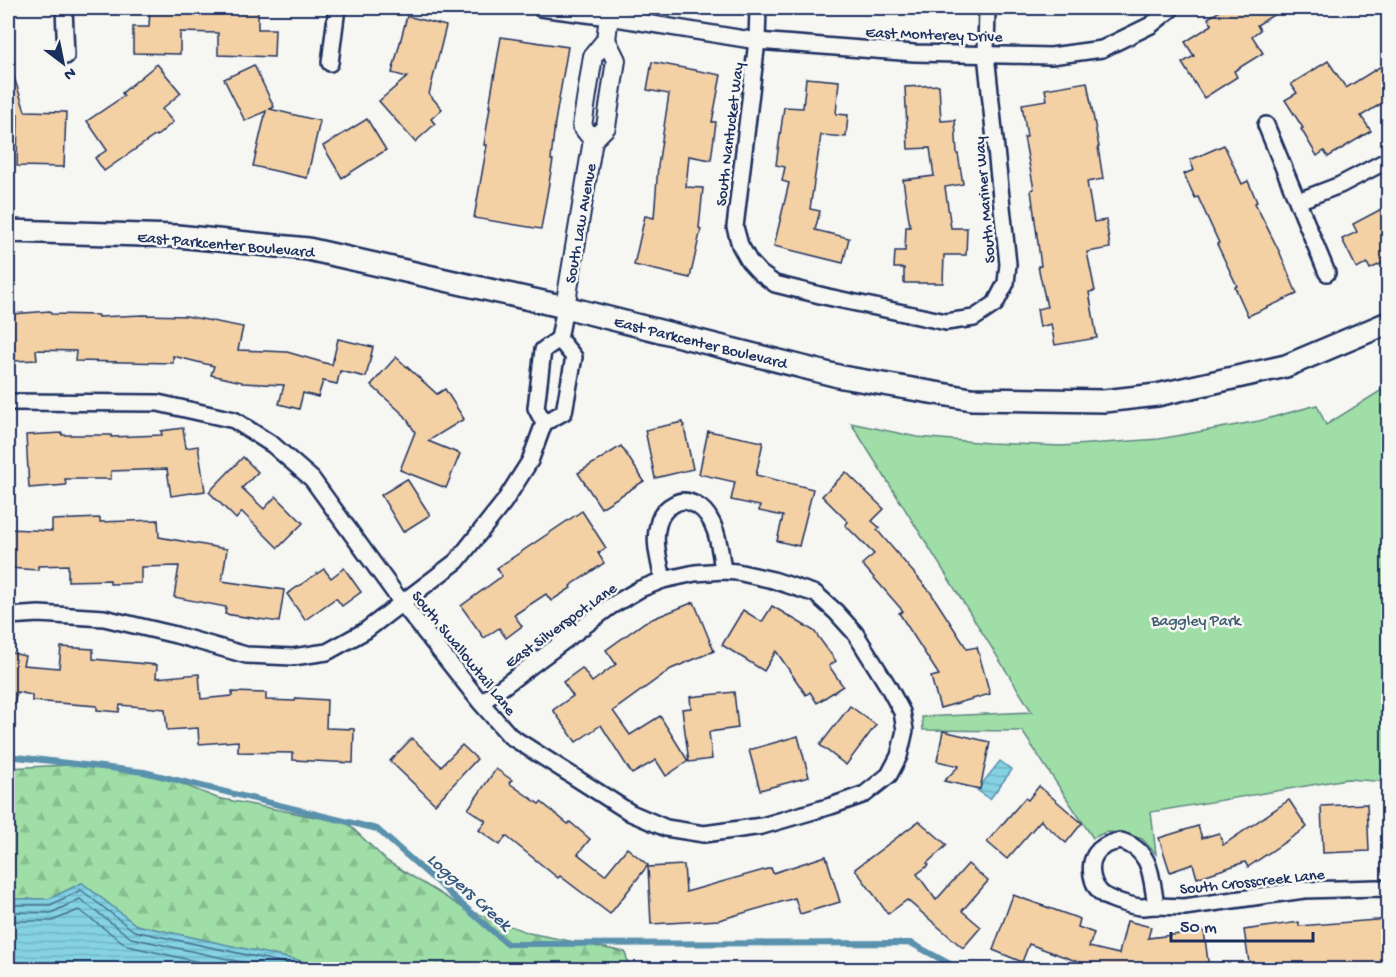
<svg xmlns="http://www.w3.org/2000/svg" width="1396" height="977" font-family="'Gochi Hand',sans-serif">
	<style>
		.green { fill: #9fdea6; stroke: #5d8682; stroke-width: 1.5 }
		.forest { fill: url(#forest-firs); stroke: #5d8682; stroke-width: 1.5 }
		.water { fill: url(#water-rules); stroke: #5a91ad; stroke-width: 1.5 }
		.lines { fill: none; stroke-linecap: round; stroke-linejoin: round }
		.shore { stroke: #457093; stroke-width: 1.5 }
		.stream { stroke: #5a91ad; stroke-width: 6 }
		.building { fill: #f4d1a5; stroke: #1b2f5e; stroke-width: 1.5 }
		.minor-casing { stroke: #1b2f5e; stroke-width: 20 }
		.tertiary-casing { stroke: #1b2f5e; stroke-width: 22 }
		.secondary-casing { stroke: #1b2f5e; stroke-width: 26 }
		.minor { stroke: #f6f6f2; stroke-width: 15 }
		.tertiary { stroke: #f6f6f2; stroke-width: 18 }
		.secondary { stroke: #f6f6f2; stroke-width: 21 }
		.labels { text-anchor: middle; stroke-width: 5; stroke-linejoin: round; paint-order: stroke }
		.street-label { font-size: 16px; fill: #1b2f5e; stroke: #f6f6f2 }
		.park-label { font-size: 16px; fill: #3c5b70; stroke: #f6f6f2 }
		.water-label { font-size: 18px; font-style: italic; fill: #35587f; stroke: #f6f6f2 }
	</style>
	<defs>
		<pattern id="forest-firs" width="22" height="20" patternUnits="userSpaceOnUse" patternTransform="scale(1.5)"><rect width="22" height="20" fill="#9fdea6"/><path d="M5 1l3.5 6h-7zM16 11l3.5 6h-7z" fill="#88bf91"/></pattern>
		<pattern id="water-rules" width="6" height="5" patternUnits="userSpaceOnUse" patternTransform="scale(1.5)"><rect width="6" height="5" fill="#84d2e2"/><path d="M0 2.5h6" fill="none" stroke="#71b5c4"/></pattern>
	</defs>
	<rect width="100%" height="100%" fill="#f6f6f2"/>
	<filter id="ink" filterUnits="userSpaceOnUse"><feTurbulence type="fractalNoise" baseFrequency=".0167" numOctaves="2"/><feDisplacementMap in="SourceGraphic" scale="12" xChannelSelector="R" yChannelSelector="G"/><feConvolveMatrix kernelMatrix="1 2 1 2 8 2 1 2 1" color-interpolation-filters="sRGB"/></filter>
	<g filter="url(#ink)">
		<polygon class="green" points="1388,386 1388,782 1347,779 1151,812 1156,854 1142,839 1123,833 1106,832 1093,838 1022,731 923,730 922,717 1032,712 851,423 917,437 989,443 1061,446 1159,439 1259,421 1317,405 1326,425"/>
		<polygon class="forest" points="87,764 155,773 217,798 347,823 387,861 465,909 529,933 625,952 630,969 319,969 301,961 136,925 82,883 49,899 8,899 8,768"/>
		<g class="water">
			<polygon points="1000,761 1012,770 990,799 977,790"/>
			<polygon points="82,883 136,925 301,961 319,969 8,969 8,899 49,899"/>
		</g>
		<g class="lines">
			<g class="shore">
				<polyline points="8,905 50,905 81,890 134,931 299,966 306,970"/>
				<polyline points="8,912 51,913 80,899 131,938 278,970"/>
				<polyline points="8,921 52,921 79,910 128,946 235,970"/>
			</g>
			<polyline class="stream" points="8,756 144,772 377,829 507,944 911,943 961,970"/>
		</g>
		<g class="building">
			<polygon points="150,8 258,8 258,29 275,29 274,57 218,55 218,33 180,32 180,54 133,53 133,27 149,27"/>
			<polygon points="1225,8 1285,8 1257,25 1260,30 1252,36 1263,53 1234,71 1237,77 1204,98 1182,63 1194,56 1185,42 1212,25 1208,18"/>
			<polygon points="407,16 446,26 429,94 442,109 431,119 435,124 415,142 379,101 407,77 392,73"/>
			<polygon points="501,37 568,47 555,122 551,160 553,160 541,229 474,218 487,145 484,145 490,107 489,107"/>
			<polygon points="1328,61 1346,88 1389,61 1389,99 1361,116 1371,131 1328,157 1324,151 1317,156 1301,129 1303,128 1285,100 1297,93 1291,84"/>
			<polygon points="652,62 721,75 712,122 716,122 711,160 689,156 686,187 703,188 699,228 701,229 690,278 634,265 645,216 654,218 658,166 669,94 647,90"/>
			<polygon points="157,64 181,93 162,109 173,122 157,136 156,135 104,171 95,158 107,150 87,121 124,96 122,93"/>
			<polygon points="254,65 274,107 270,109 320,121 307,178 253,166 266,111 245,121 224,79"/>
			<polygon points="11,68 25,111 66,112 64,167 17,166 18,114 8,117 8,69"/>
			<polygon points="806,78 839,81 836,114 848,115 846,137 821,135 810,209 820,211 815,230 849,238 843,263 774,246 789,183 782,181 785,167 776,165 784,107 803,108"/>
			<polygon points="1087,82 1099,147 1098,147 1103,179 1087,182 1094,222 1106,220 1110,248 1087,252 1095,291 1089,292 1097,338 1055,345 1051,324 1040,327 1037,309 1047,307 1038,266 1041,266 1031,190 1034,189 1024,137 1027,137 1022,104 1047,100 1045,89"/>
			<polygon points="939,85 941,121 955,120 957,154 958,154 963,184 945,187 951,228 967,228 966,255 944,255 943,283 904,283 904,268 894,268 895,251 905,251 906,227 910,227 903,180 934,176 930,148 908,149 905,87"/>
			<polygon points="367,119 386,150 342,178 323,146"/>
			<polygon points="1224,145 1242,184 1248,181 1257,202 1255,203 1280,253 1297,294 1248,316 1235,287 1237,286 1217,244 1219,243 1198,197 1195,198 1184,174 1194,170 1190,160"/>
			<polygon points="1389,205 1389,260 1370,269 1367,263 1357,269 1342,239 1357,232 1353,224"/>
			<polygon points="50,311 51,314 98,315 98,317 143,315 186,316 243,327 238,350 287,352 332,365 338,339 373,347 366,377 340,371 337,384 323,381 318,397 303,393 299,409 279,404 284,385 242,383 242,382 211,375 214,366 173,356 173,363 75,361 76,351 36,350 37,360 15,361 12,314"/>
			<polygon points="396,357 437,394 445,389 464,419 428,441 460,454 446,488 400,470 415,432 405,416 371,385"/>
			<polygon points="683,422 693,469 655,478 645,430"/>
			<polygon points="183,428 186,448 198,446 205,491 171,496 167,469 111,471 111,479 65,479 66,485 29,488 26,435 62,433 62,435 111,435 111,437 162,435 161,431"/>
			<polygon points="708,431 763,442 756,475 813,489 799,546 777,541 783,516 759,511 760,506 731,500 735,482 699,474"/>
			<polygon points="621,446 644,481 601,508 578,473"/>
			<polygon points="243,457 258,472 242,488 264,509 276,496 303,523 278,548 242,512 236,519 209,492"/>
			<polygon points="846,472 884,509 872,521 880,528 877,530 931,593 967,649 977,647 990,694 940,708 931,677 939,675 899,613 903,611 862,564 874,554 845,525 848,522 822,496"/>
			<polygon points="407,479 430,515 403,532 381,495"/>
			<polygon points="582,511 606,548 598,553 604,563 570,586 571,588 551,601 546,594 514,615 522,626 506,638 499,628 484,638 461,606 502,576 497,568"/>
			<polygon points="100,518 100,522 158,520 159,537 227,549 222,581 284,590 279,622 225,614 226,607 174,597 179,566 141,567 141,583 110,584 110,580 68,581 68,565 38,566 38,570 8,568 8,529 52,531 52,520"/>
			<polygon points="344,568 361,592 342,606 336,598 305,620 287,594 324,569 331,578"/>
			<polygon points="694,602 714,651 671,669 613,711 630,735 660,716 688,761 666,776 656,760 632,774 601,725 576,742 553,710 573,696 563,682 582,668 592,682 616,664 606,650 645,622"/>
			<polygon points="772,606 814,631 836,661 829,666 843,686 817,703 810,692 806,695 776,651 764,671 722,645 743,610 762,622"/>
			<polygon points="61,647 93,649 93,659 157,665 156,678 199,674 201,699 232,696 232,692 266,693 266,700 295,701 296,698 327,700 326,728 354,729 353,763 293,760 293,753 238,752 238,741 199,744 198,728 167,730 165,709 120,705 119,712 97,710 97,706 32,701 32,695 17,692 14,704 8,704 8,652 25,656 23,665 59,668"/>
			<polygon points="734,692 738,728 709,732 712,759 689,762 682,709 691,708 690,697"/>
			<polygon points="850,706 876,725 846,765 820,745"/>
			<polygon points="943,731 990,742 980,789 944,781 959,766 937,761"/>
			<polygon points="798,736 809,777 760,790 749,750"/>
			<polygon points="412,738 441,766 462,745 477,759 435,804 390,761"/>
			<polygon points="496,769 512,780 509,783 539,804 541,802 568,824 570,822 590,839 578,854 605,875 627,848 648,865 610,914 560,876 558,878 506,836 500,845 479,830 486,821 468,809"/>
			<polygon points="1039,786 1082,823 1066,843 1041,821 1041,820 1007,859 987,842 1025,798 1028,800"/>
			<polygon points="1289,800 1307,827 1248,867 1245,862 1197,878 1193,864 1170,872 1159,838 1198,826 1202,838 1219,833 1223,845"/>
			<polygon points="1367,804 1369,851 1323,853 1321,806"/>
			<polygon points="919,821 947,845 927,863 929,865 917,874 936,900 968,864 988,881 962,911 981,927 963,948 907,900 888,914 855,869"/>
			<polygon points="826,856 840,902 800,914 795,898 719,920 651,924 648,867 684,865 686,892 771,868 773,873"/>
			<polygon points="1013,895 1080,919 1078,927 1094,933 1089,947 1119,954 1127,921 1151,927 1148,938 1204,931 1209,969 1098,969 1029,944 1022,962 993,950"/>
			<polygon points="1389,919 1389,965 1331,969 1323,969 1323,965 1296,969 1250,969 1244,930 1299,922 1299,926"/>
		</g>
		<g class="lines">
			<g class="minor-casing">
				<g id="minor">
					<polyline points="64,8 66,56"/>
					<polyline points="540,8 609,17 757,41 914,53 1051,56 1102,49 1151,25 1172,8"/>
					<polyline points="758,8 757,41 735,227 740,245 749,261 760,273 775,284 828,297 946,322 974,318 995,304 1006,283 1008,264 986,54 987,8"/>
					<polyline points="330,63 337,8"/>
					<polyline points="1266,125 1327,273"/>
					<polyline points="1298,201 1340,185 1388,160"/>
					<polyline points="559,339 565,307"/>
					<polyline points="8,402 158,403 234,420 273,445 312,479 402,603 481,703 510,736 631,813 666,828 704,834 762,826 831,806 865,794 889,775 899,756 905,730 902,712 888,686 855,633 836,612 816,594 773,580 737,572 723,571 695,573 663,580 640,589 611,606 481,703"/>
					<path d="M663 580C660 563 653 542 658 525 660 515 666 508 674 504 682 499 689 501 696 505 717 516 720 549 723 571"/>
					<polyline points="8,616 39,614 104,618 176,635 246,655 293,657 327,652 365,631 457,561 504,502 530,461 544,423 564,412 574,357 559,339 543,350 536,408 544,423"/>
					<path d="M1121 841C1153 851 1151 878 1156 906 1151 906 1146 907 1142 907 1134 907 1112 900 1105 896 1091 887 1086 863 1099 850 1106 844 1112 842 1121 841Z"/>
					<polyline points="1156,906 1184,907 1304,890 1377,888 1388,889"/>
				</g>
			</g>
			<g class="tertiary-casing">
				<g id="tertiary">
					<polyline points="606,40 610,8"/>
					<polyline points="565,307 593,140 606,127 616,60 606,40 593,56 582,126 593,140"/>
				</g>
			</g>
			<g class="secondary-casing">
				<polyline id="secondary" points="8,231 177,236 308,249 565,307 842,377 971,399 1104,401 1157,395 1286,366 1388,323"/>
			</g>
			<use href="#minor" class="minor"/>
			<use href="#tertiary" class="tertiary"/>
			<use href="#secondary" class="secondary"/>
		</g>
	</g>
	<g class="labels">
		<g class="street-label">
			<text transform="translate(934 33) rotate(2)" y="6">East Monterey Drive</text>
			<text transform="translate(728 134) rotate(-83)" y="6">South Nantucket Way</text>
			<text transform="translate(983 200) rotate(-95)" y="6">South Mariner Way</text>
			<text transform="translate(579 223) rotate(-80)" y="6">South Law Avenue</text>
			<text transform="translate(226 243) rotate(5)" y="6">East Parkcenter Boulevard</text>
			<text transform="translate(701 341) rotate(14)" y="6">East Parkcenter Boulevard</text>
			<text transform="translate(560 624) rotate(-36)" y="6">East Silverspot Lane</text>
			<text transform="translate(465 652) rotate(51)" y="6">South Swallowtail Lane</text>
			<text transform="translate(1252 880) rotate(-6)" y="6">South Crosscreek Lane</text>
		</g>
		<g class="park-label">
			<text x="1196" y="625">Baggley Park</text>
		</g>
		<g class="water-label">
			<text transform="translate(470 891) rotate(42)" y="6">Loggers Creek</text>
		</g>
	</g>
	<rect width="1396" height="977" fill="none" stroke="#f6f6f2" stroke-width="30"/>
	<rect x="15" y="15" width="1366" height="947" fill="none" stroke="#1b2f5e" stroke-width="2" filter="url(#ink)"/>
	<g transform="translate(63 63) rotate(148)" stroke="#f6f6f2" stroke-width="4.5" paint-order="stroke">
	<path d="M0-4.5L10 22L0 15L-10 22Z" fill="#1b2f5e"/>
	<text y="-9" font-size="16" font-weight="bold" text-anchor="middle" fill="#1b2f5e">N</text>
	</g>
	<path d="M1171 932v9h142v-9" fill="none" stroke="#1b2f5e" stroke-width="3"/>
	<text x="1180" y="932" font-size="18" fill="#1b2f5e" stroke="#f6f6f2" stroke-width="4.5" paint-order="stroke">50 m</text>
</svg>
